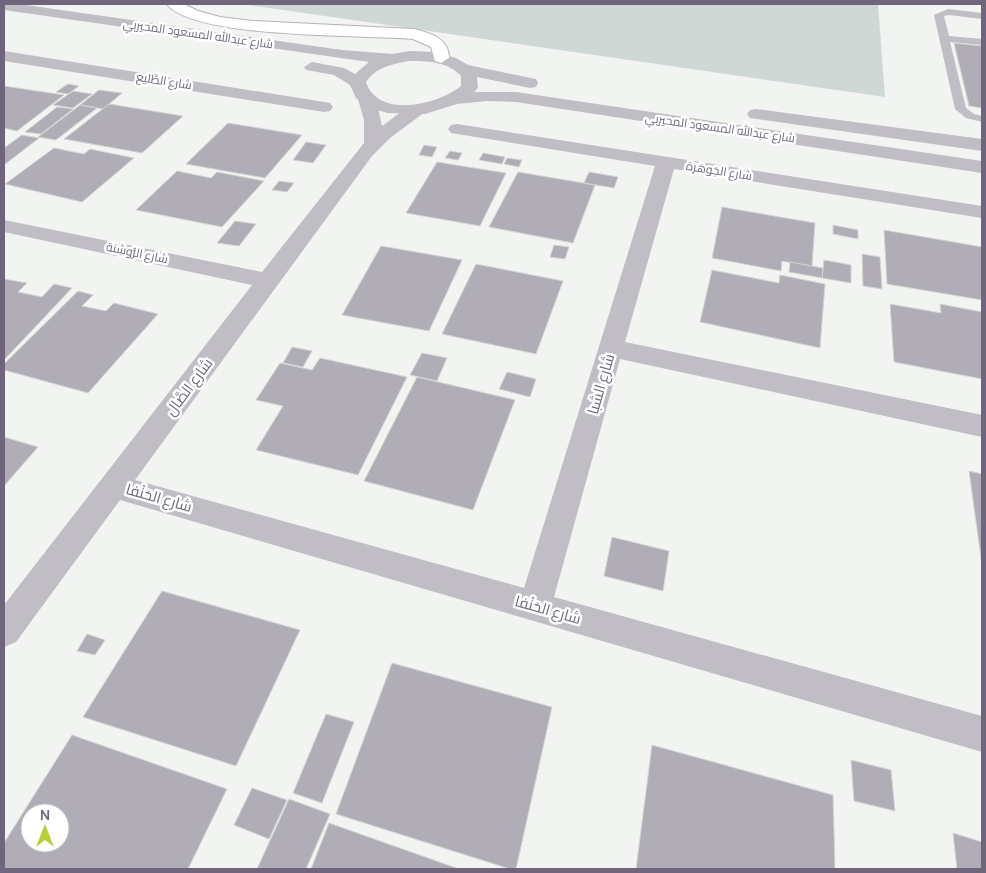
<svg xmlns="http://www.w3.org/2000/svg" width="986" height="873" font-family="Manrope,Cairo,sans-serif">
	<style>
		.green { fill: #d0d8d5 }
		.building { fill: #b0adb7; stroke: #d3d5d3; fill-rule: evenodd }
		.lines { fill: none; stroke-linecap: round; stroke-linejoin: round }
		.motorway-casing { stroke: #b4b2b8; stroke-width: 2 }
		.service { fill: #c0bdc4; fill-rule: evenodd }
		.minor { fill: #c0bdc4; fill-rule: evenodd }
		.tertiary { fill: #c0bdc4; fill-rule: evenodd }
		.motorway { fill: #fff; fill-rule: evenodd }
		.labels { text-anchor: middle; stroke-width: 5; stroke-linejoin: round; paint-order: stroke }
		.far-street-label { font-size: 12px; fill: #6f667e; stroke: #fff }
		.street-label { font-size: 15px; fill: #6f667e; stroke: #fff }
	</style>
	<rect width="100%" height="100%" fill="#f1f4f0"/>
	<polygon class="green" points="242,4 878,4 885,97"/>
	<g class="building">
		<polygon points="954,43 982,46 982,108 969,106"/>
		<polygon points="68,84 79,86 68,94 56,92"/>
		<polygon points="4,86 64,95 17,131 4,128"/>
		<polygon points="99,90 122,93 103,109 80,105"/>
		<polygon points="73,91 92,94 73,108 53,105"/>
		<polygon points="109,104 183,116 142,153 64,139"/>
		<polygon points="80,105 97,108 56,140 38,137"/>
		<polygon points="57,107 73,109 41,134 25,132"/>
		<polygon points="228,123 302,135 265,178 186,164"/>
		<polygon points="22,135 39,138 4,165 4,148"/>
		<polygon points="306,142 326,145 313,163 293,160"/>
		<polygon points="424,145 437,147 432,157 419,155"/>
		<polygon points="54,148 84,154 90,149 134,158 82,202 5,184"/>
		<polygon points="450,151 462,153 458,160 445,158"/>
		<polygon points="483,153 505,157 502,164 479,160"/>
		<polygon points="507,158 522,160 519,167 504,164"/>
		<polygon points="437,162 506,173 480,226 406,213"/>
		<polygon points="177,171 211,178 217,172 264,181 222,227 136,210"/>
		<polygon points="518,172 595,185 573,243 489,227"/>
		<polygon points="589,172 618,177 614,188 584,183"/>
		<polygon points="279,181 294,183 287,192 272,190"/>
		<polygon points="722,207 815,223 812,267 782,261 781,271 712,258"/>
		<polygon points="235,221 256,224 239,246 217,243"/>
		<polygon points="833,225 858,230 858,239 833,234"/>
		<polygon points="884,230 982,247 982,300 887,284"/>
		<polygon points="554,245 569,247 565,259 550,257"/>
		<polygon points="381,246 462,260 429,331 342,315"/>
		<polygon points="862,254 880,257 882,289 863,286"/>
		<polygon points="824,260 851,265 851,283 822,278"/>
		<polygon points="790,262 823,268 822,278 789,272"/>
		<polygon points="476,264 563,281 536,354 442,334"/>
		<polygon points="712,270 779,283 780,275 825,284 820,348 700,322"/>
		<polygon points="4,279 27,283 18,292 42,297 54,284 72,288 4,360"/>
		<polygon points="78,291 93,295 82,306 106,311 114,303 158,314 88,393 4,370 4,364"/>
		<polygon points="890,304 941,313 940,304 982,312 982,379 894,362"/>
		<polygon points="292,347 312,351 303,367 283,363"/>
		<polygon points="422,353 447,358 437,381 410,375"/>
		<polygon points="320,358 407,377 358,475 256,450 283,406 256,400 280,363 312,370"/>
		<polygon points="507,372 536,379 530,397 499,389"/>
		<polygon points="417,377 515,400 473,510 364,481"/>
		<polygon points="4,437 38,447 4,486"/>
		<polygon points="969,471 982,474 982,565"/>
		<polygon points="612,537 669,551 663,591 604,576"/>
		<polygon points="162,591 300,630 236,766 83,717"/>
		<polygon points="87,634 105,640 95,655 77,651"/>
		<polygon points="392,663 552,707 516,869 510,869 336,814"/>
		<polygon points="326,714 354,722 322,803 293,793"/>
		<path d="M72 735 227 789 188 869H4V843ZM30 813H60V843H30Z"/>
		<polygon points="652,745 833,795 835,869 636,869"/>
		<polygon points="851,760 891,770 895,811 854,801"/>
		<polygon points="252,788 287,800 269,839 234,825"/>
		<polygon points="289,799 330,814 306,869 257,869"/>
		<polygon points="329,823 459,869 311,869"/>
		<polygon points="953,833 982,842 982,869 957,869"/>
	</g>
	<g class="lines">
		<g class="motorway-casing">
			<path id="motorway" d="M167 4H184L198 11 220 17 252 21 414 29C430 33 449 38 449 58L441 63 435 61 431 47 413 39C367 35 192 39 167 4Z"/>
		</g>
		<polygon class="service" points="948,9 982,13 982,19 949,15 944,16 949,36 982,39 982,45 950,42 966,108 974,114 982,116 982,122 966,118 955,109 934,15"/>
		<g class="minor">
			<polygon points="4,51 324,102 330,103 333,107 330,111 324,112 4,61"/>
			<path d="M367 94 373 95 376 99 382 126C394 118 411 101 426 105L429 109 390 138 372 156 135 480 524 588 655 166 457 134 451 133 448 129 451 125 457 124 982 206V218L674 169 625 342 982 415V437L620 359 554 597 982 716V752L120 500 16 642 4 647V605L252 285 4 232V220L262 272 364 143V120L358 99 361 95Z"/>
		</g>
		<g class="tertiary">
			<path d="M4 4H19L342 50 393 54 409 51 434 52 456 58 468 65 536 79 538 83 536 87 530 88 477 77 478 88 474 92H516L982 161V173L516 102 487 101 457 104 425 114 388 113 366 107 356 98 350 85 334 75 306 70 304 67 312 62 344 68 355 74 369 62 4 10ZM409 61C427 61 447 61 461 76V86C438 105 378 119 366 82 376 67 393 64 409 61Z"/>
			<polygon points="756,109 982,139 982,151 750,118 747,114 750,110"/>
		</g>
		<use href="#motorway" class="motorway"/>
	</g>
	<g class="labels">
		<g class="far-street-label">
			<text transform="translate(198 34) rotate(8)" y="4">شارع عبدالله المسعود المحيربي</text>
			<text transform="translate(164 81) rotate(9)" y="4">شارع الطَّليع</text>
			<text transform="translate(720 128) rotate(8)" y="4">شارع عبدالله المسعود المحيربي</text>
			<text transform="translate(719 171) rotate(9)" y="4">شارع الجَوهَرة</text>
			<text transform="translate(137 253) rotate(12)" y="4">شارع الرُّوشِنة</text>
		</g>
		<g class="street-label">
			<text transform="translate(601 384) rotate(-74)" y="5">شارع الشبا</text>
			<text transform="translate(189 387) rotate(-53)" y="5">شارع الصَّال</text>
			<text transform="translate(159 498) rotate(16)" y="5">شارع الحَنْفا</text>
			<text transform="translate(548 610) rotate(16)" y="5">شارع الحَنْفا</text>
		</g>
	</g>
	<rect width="986" height="873" fill="none" stroke="#6f667e" stroke-width="10"/>
	<g transform="translate(45 828)"><circle r="24" fill="#ffffff" stroke="#c5c2cb"/>
	<path d="M0-4L9 19L0 12L-9 19Z" fill="#b5d034"/>
	<text y="-8" font-size="14" font-weight="bold" text-anchor="middle" fill="#6f667e">N</text>
	</g>
</svg>
